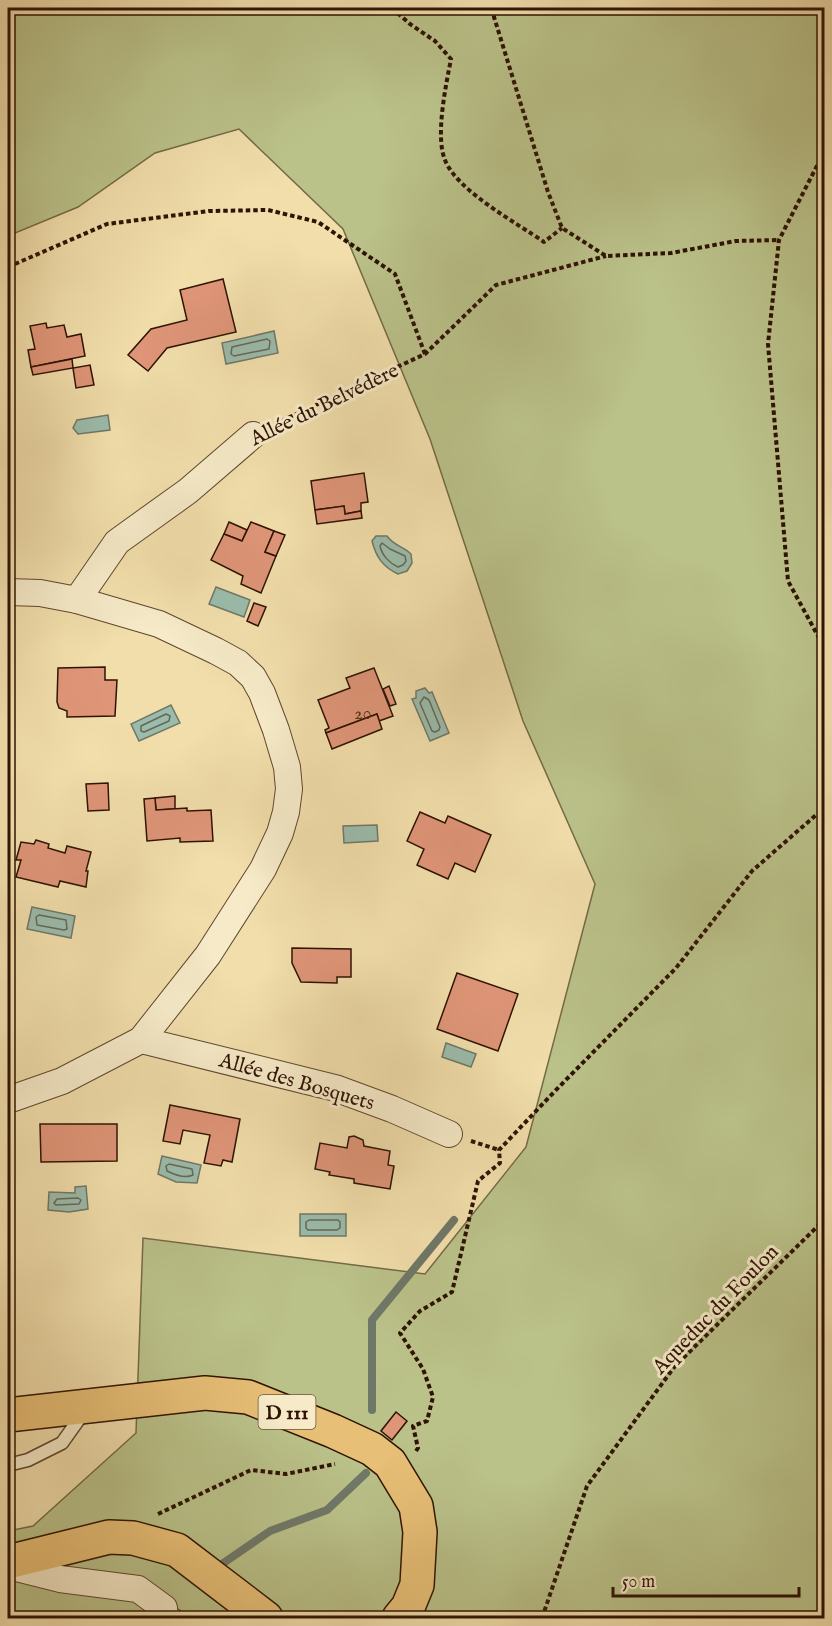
<svg xmlns="http://www.w3.org/2000/svg" width="832" height="1626" font-family="'IM FELL English',serif">
	<style>
		.green { fill: #bac189; stroke: #746a46; stroke-width: 1.5 }
		.water { fill: #9bbcac; stroke: #6f7868; stroke-width: 1.5 }
		.lines { fill: none; stroke-linecap: round; stroke-linejoin: round }
		.shore { stroke: #646858; stroke-width: 1.5 }
		.stream { stroke: #6f7868; stroke-width: 8 }
		.building { fill: #df9578; stroke: #2e1303; stroke-width: 1.5 }
		.service-casing { stroke: #5f462d; stroke-width: 15 }
		.minor-casing { stroke: #5f462d; stroke-width: 28 }
		.primary-casing { stroke: #2e1303; stroke-width: 36 }
		.path { stroke: #2e1303; stroke-width: 4; stroke-dasharray: 4.5 3; stroke-linecap: butt }
		.service { stroke: #f6eac8; stroke-width: 12 }
		.minor { stroke: #f6eac8; stroke-width: 26 }
		.primary { stroke: #e8bf76; stroke-width: 33 }
		.labels { text-anchor: middle; stroke-width: 6; stroke-linejoin: round; paint-order: stroke }
		.number-label { font-size: 18px; fill: #5a3420 }
		.shield { fill: #f6eac8; stroke: #6a543e; stroke-width: 1.5 }
		.shield-label { font-size: 20px; font-weight: bold; fill: #2e1303 }
		.street-label { font-size: 21px; fill: #2e1303; stroke: #f6eac8 }
	</style>
	<rect width="100%" height="100%" fill="#f1deab"/>
	<filter id="stains"><feTurbulence type="fractalNoise" baseFrequency=".00333" numOctaves="4"/><feColorMatrix values="0 0 0 0 .2 0 0 0 0 .09 0 0 0 0 .02 0 0 0 .5 -.17"/></filter>
	<radialGradient id="worn" r=".72"><stop offset=".6" stop-color="#630" stop-opacity="0"/><stop offset="1" stop-color="#630" stop-opacity=".3"/></radialGradient>
	<polygon class="green" points="8,8 824,8 824,1618 8,1618 8,1531 33,1526 136,1433 143,1238 425,1274 526,1147 595,884 523,721 430,439 343,229 239,129 155,153 78,207 8,236"/>
	<g class="water">
		<polygon points="274,331 278,353 226,364 222,343"/>
		<polygon points="108,415 110,430 78,434 73,428 77,420"/>
		<path d="M376 536H387C394 546 403 546 411 554L412 563 407 571 398 574C383 567 376 557 372 541Z"/>
		<polygon points="216,587 250,600 244,617 209,604"/>
		<polygon points="425,688 429,693 432,692 449,733 430,741 412,699 416,698 416,691"/>
		<polygon points="171,705 180,723 139,741 131,724"/>
		<polygon points="377,825 378,841 344,843 343,826"/>
		<polygon points="32,907 75,916 71,938 27,929"/>
		<polygon points="446,1043 476,1054 471,1067 442,1057"/>
		<polygon points="162,1156 201,1165 197,1183 176,1182 158,1174"/>
		<polygon points="86,1186 88,1209 69,1212 48,1210 49,1192 75,1193 75,1187"/>
		<rect x="300" y="1214" width="46" height="22"/>
	</g>
	<g class="lines">
		<g class="shore">
			<polygon points="267,339 270,341 269,349 234,356 231,354 232,347"/>
			<path d="M382 543 390 549 405 556 406 561 403 565 398 567C389 563 382 555 380 546Z"/>
			<polygon points="424,697 429,700 440,727 439,730 435,732 432,731 420,703"/>
			<polygon points="166,714 170,716 169,721 144,732 141,731 141,726"/>
			<polygon points="39,915 66,920 67,929 64,930 37,925 36,917"/>
			<path d="M169 1164 192 1169 193 1175C185 1179 175 1175 167 1171L166 1166Z"/>
			<polygon points="78,1198 81,1200 79,1204 56,1205 54,1203 57,1199"/>
			<polygon points="309,1220 338,1220 340,1222 340,1228 337,1230 308,1230 306,1228 306,1222"/>
		</g>
		<g class="stream">
			<polyline points="372,1410 372,1320 454,1220"/>
			<polyline points="222,1564 270,1531 327,1510 366,1473"/>
			<polyline points="144,1618 151,1609"/>
		</g>
	</g>
	<g class="building">
		<polygon points="223,279 236,332 167,348 148,371 128,355 151,329 187,320 180,290"/>
		<polygon points="46,323 47,328 64,325 67,337 81,334 85,356 31,367 28,350 35,349 30,326"/>
		<polygon points="72,359 73,368 33,375 31,367"/>
		<polygon points="90,365 94,385 76,388 73,368"/>
		<polygon points="364,473 368,502 361,503 361,511 345,514 344,506 315,510 311,481"/>
		<polygon points="344,506 345,514 361,511 362,518 317,524 315,510"/>
		<polygon points="229,522 247,530 242,541 224,534"/>
		<polygon points="251,522 274,531 265,552 276,556 261,593 241,584 243,576 211,560 224,534 242,541"/>
		<polygon points="274,531 285,535 276,556 265,552"/>
		<polygon points="254,603 266,607 258,626 247,621"/>
		<polygon points="105,667 105,680 117,680 115,716 67,717 67,711 59,708 57,702 58,668"/>
		<polygon points="374,668 393,716 379,721 377,714 326,733 325,730 329,728 318,700 350,688 346,678"/>
		<polygon points="389,686 396,704 390,706 383,689"/>
		<polygon points="377,714 382,729 332,749 326,733"/>
		<polygon points="108,783 109,810 88,811 86,784"/>
		<polygon points="175,796 175,809 156,810 155,798"/>
		<polygon points="155,798 156,810 187,808 187,811 211,810 213,841 180,842 180,838 147,841 144,799"/>
		<polygon points="420,812 445,823 448,816 491,835 475,872 455,863 448,879 417,865 424,849 407,841"/>
		<polygon points="36,840 49,844 48,848 65,853 67,846 91,852 86,871 88,871 86,887 60,881 58,887 16,877 21,860 16,860 21,842 34,844"/>
		<polygon points="292,948 351,949 351,977 337,977 337,983 301,982 292,963"/>
		<polygon points="457,973 518,994 498,1051 437,1029"/>
		<polygon points="170,1105 240,1119 232,1162 223,1160 221,1166 204,1163 210,1135 183,1130 180,1144 163,1141"/>
		<polygon points="40,1124 117,1124 117,1161 41,1162"/>
		<polygon points="354,1136 363,1140 364,1146 390,1151 388,1165 394,1166 390,1189 354,1183 354,1179 329,1175 330,1172 315,1169 320,1143 347,1148 349,1137"/>
		<polygon points="396,1412 407,1421 392,1440 381,1431"/>
	</g>
	<g class="lines">
		<g class="service-casing">
			<g id="service">
				<polyline points="8,1465 28,1460 62,1443 84,1412"/>
				<polyline points="164,1608 179,1618"/>
			</g>
		</g>
		<g class="minor-casing">
			<g id="minor">
				<polyline points="8,592 40,593 77,600 159,624 216,651 238,663 253,677 262,693 276,730 287,767 289,789 286,812 280,833 263,869 208,955 141,1040 62,1081 8,1100"/>
				<polyline points="77,600 117,542 188,491 253,435"/>
				<polyline points="141,1040 335,1088 392,1109 449,1134"/>
				<polyline points="8,1566 60,1579 138,1589 164,1608"/>
			</g>
		</g>
		<g class="primary-casing">
			<g id="primary">
				<polyline points="8,1415 205,1393 248,1397 333,1431 372,1449 390,1463 416,1506 420,1532 417,1585 408,1607 399,1618"/>
				<polyline points="8,1562 109,1537 133,1538 177,1550 266,1618"/>
			</g>
		</g>
		<g class="path">
			<path d="M392 8 410 24 435 41 451 59C446 85 435 136 445 160 457 191 517 223 544 242L562 228"/>
			<polyline points="494,8 494,17 548,192 562,228 606,256 671,253 736,241 779,240"/>
			<polyline points="824,152 779,240 768,344 788,581 824,647"/>
			<polyline points="8,267 107,224 209,211 268,210 318,222 395,274 425,354"/>
			<polyline points="275,424 425,354 496,285 606,256"/>
			<polyline points="471,1141 499,1150"/>
			<polyline points="416,1451 418,1448 413,1426 427,1421 433,1397 423,1369 400,1333 420,1311 452,1292 478,1181 500,1163 499,1150 555,1091 676,968 752,871 824,808"/>
			<polyline points="158,1514 251,1470 286,1474 335,1464"/>
			<polyline points="542,1618 587,1486 675,1366 824,1220"/>
		</g>
		<use href="#service" class="service"/>
		<use href="#minor" class="minor"/>
		<use href="#primary" class="primary"/>
	</g>
	<g class="labels">
		<g class="number-label">
			<text x="363" y="719">20</text>
		</g>
		<rect class="shield" x="258.5" y="1395" width="57" height="34" rx="4.5"/>
		<g class="shield-label">
			<text x="287" y="1419">D 111</text>
		</g>
		<g class="street-label">
			<text transform="translate(324 404) rotate(-26)" y="7">Allée du Belvédère</text>
			<text transform="translate(297 1081) rotate(16)" y="7">Allée des Bosquets</text>
			<text transform="translate(715 1309) rotate(-46)" y="7">Aqueduc du Foulon</text>
		</g>
	</g>
	<rect width="832" height="1626" fill="none" stroke="#f1deab" stroke-width="30"/>
	<rect x="9" y="9" width="814" height="1608" fill="none" stroke="#2e1303" stroke-width="3"/>
	<rect x="15" y="15" width="802" height="1596" fill="none" stroke="#2e1303" stroke-width="1.5"/>
	<path d="M613 1587v9h186v-9" fill="none" stroke="#2e1303" stroke-width="3"/>
	<text x="622" y="1587" font-size="18" fill="#2e1303" stroke="#f6eac8" stroke-width="4.5" paint-order="stroke">50 m</text>
	<rect width="100%" height="100%" filter="url(#stains)"/>
	<rect width="100%" height="100%" fill="url(#worn)"/>
</svg>
